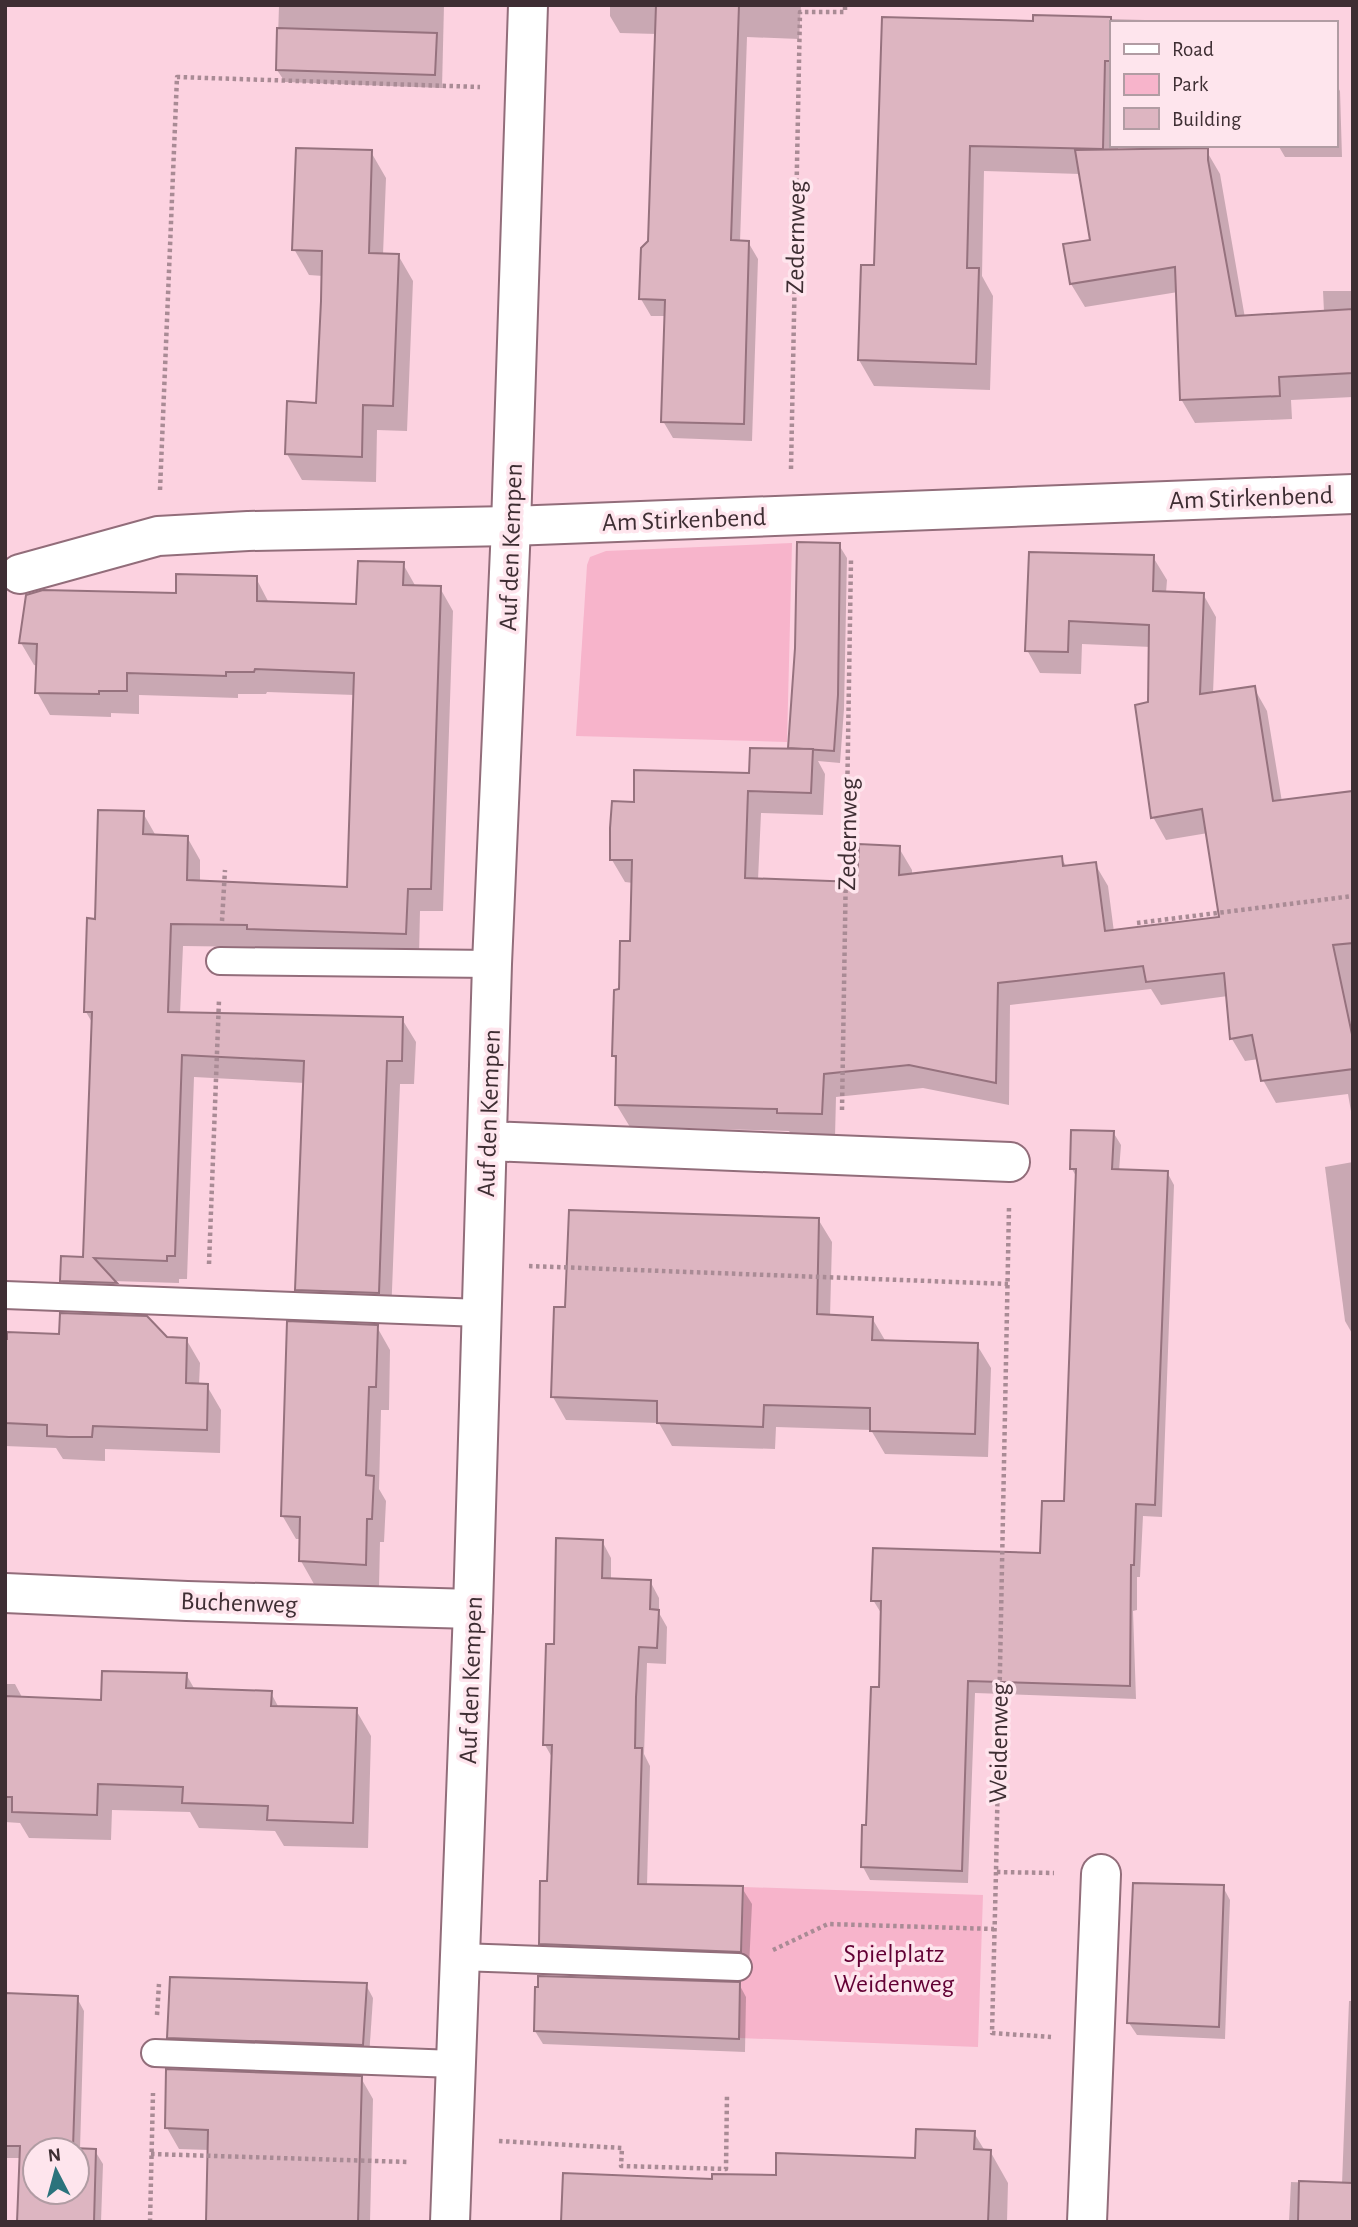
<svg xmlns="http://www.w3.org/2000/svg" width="1358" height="2227" font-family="'Alegreya Sans',sans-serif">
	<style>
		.green { fill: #f7b4cb }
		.shadow { fill: #0003; fill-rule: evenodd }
		.building { fill: #ddb5c1; stroke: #96727e; stroke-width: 2; fill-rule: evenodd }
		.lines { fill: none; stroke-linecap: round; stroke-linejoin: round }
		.lane-casing { stroke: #926d7a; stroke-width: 30 }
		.street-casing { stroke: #926d7a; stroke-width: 42 }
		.path { stroke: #a98b95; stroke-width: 4.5; stroke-dasharray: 3.5 3.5; stroke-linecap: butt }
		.lane { stroke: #fff; stroke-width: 26 }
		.street { stroke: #fff; stroke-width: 38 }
		.labels { text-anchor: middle; stroke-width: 7; stroke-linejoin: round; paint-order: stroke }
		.street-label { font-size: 26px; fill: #3e2e33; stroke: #fee5ed }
		.park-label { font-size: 26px; fill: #620034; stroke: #fee5ed }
	</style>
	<rect width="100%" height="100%" fill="#fcd2e0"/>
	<g class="green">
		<polygon points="792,543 787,742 576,736 587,565 590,557 606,551"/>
		<polygon points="744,1887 983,1895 978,2047 739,2038"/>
	</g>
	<g class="shadow">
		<polygon points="279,5 444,5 442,88 285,82 277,70"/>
		<polygon points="610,5 801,5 799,39 747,37 740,242 748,242 758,259 752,441 673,438 663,421 666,316 651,316 641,299 649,242 657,34 620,33 610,16"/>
		<polygon points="1035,17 1255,23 1111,23 1111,145 1118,145 1118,151 1206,150 1220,174 1245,318 1324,312 1323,291 1353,291 1353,397 1291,400 1292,419 1195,423 1181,399 1178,292 1085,307 1071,284 1092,241 1080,174 984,171 982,276 993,296 990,390 874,386 859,360 876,267 1035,23"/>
		<polygon points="1335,83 1340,91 1342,157 1285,157 1278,145 1335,145"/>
		<polygon points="371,152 386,178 383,255 398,255 413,281 407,431 377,430 376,482 302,480 287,454 318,404 323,276 309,275 294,249"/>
		<polygon points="839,545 847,558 844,709 840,763 818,761 825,774 823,815 761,813 758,880 859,884 899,848 912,870 912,876 1061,858 1067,867 1095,864 1108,886 1114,932 1221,918 1208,833 1166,840 1153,817 1151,647 1082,644 1081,674 1040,673 1027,650 1153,557 1167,580 1166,593 1203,594 1216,617 1213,694 1254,688 1267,711 1282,802 1353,793 1353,1123 1348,1094 1276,1103 1263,1080 1259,1059 1245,1061 1232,1039 1228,996 1161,1005 1151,989 1010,1005 1009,1105 923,1088 836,1097 835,1137 792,1135 789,1131 630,1127 616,1104 618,1063 613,1055 620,991 631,943 633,883 625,882 612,860 635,803 750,775 792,751 790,747"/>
		<polygon points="403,564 416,587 440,588 453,611 443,911 420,911 419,956 262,951 260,947 183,946 180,1014 402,1019 416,1042 414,1084 400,1084 391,1316 310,1313 297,1290 305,1083 194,1077 187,1279 179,1279 179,1283 112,1281 128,1306 75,1304 62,1281 85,1258 93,1024 86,1012 97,920 143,813 156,836 187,837 200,860 200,882 349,889 355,695 267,692 266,694 238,694 238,698 139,695 139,714 111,713 111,717 50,715 37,692 38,666 34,665 21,643 177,595 256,578 269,603 358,606"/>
		<polygon points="1113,1132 1121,1145 1119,1171 1167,1172 1174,1185 1162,1517 1143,1516 1140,1577 1137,1577 1137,1610 1133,1611 1136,1699 975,1693 968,1883 870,1880 863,1867 881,1689 883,1613 881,1613 873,1600 1042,1555 1066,1503 1077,1178 1072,1169"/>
		<polygon points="1353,1162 1353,1335 1345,1321 1325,1167"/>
		<polygon points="818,1219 832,1242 830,1317 872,1318 886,1342 977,1345 991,1368 988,1457 885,1454 871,1430 776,1427 775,1449 672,1446 659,1423 566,1420 553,1397 567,1309"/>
		<polygon points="377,1327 390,1350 389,1410 381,1410 379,1489 386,1501 384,1542 380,1542 379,1587 314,1584 301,1561 301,1539 296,1539 282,1515"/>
		<polygon points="5,1333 186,1339 200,1363 199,1385 207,1386 221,1410 220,1453 105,1449 105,1461 63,1459 56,1448 5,1446"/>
		<polygon points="602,1541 611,1558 611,1580 650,1581 659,1598 659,1613 667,1627 666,1664 647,1663 644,1754 650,1766 647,1886 742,1888 752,1904 749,1967 550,1960 541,1944 548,1882 553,1759 545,1745 555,1646"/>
		<polygon points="186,1674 195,1690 271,1693 279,1708 356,1710 371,1736 368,1848 284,1846 275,1831 199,1828 190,1812 112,1810 111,1840 29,1838 20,1823 5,1822 5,1684 15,1684 23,1699 102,1701"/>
		<polygon points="1223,1887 1230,1900 1225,2039 1137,2035 1129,2023"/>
		<polygon points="739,1984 746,1997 745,2052 543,2044 535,2031"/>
		<polygon points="366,1985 373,1998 369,2057 177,2050 169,2037"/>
		<path d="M5 1995 77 1998 84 2011 80 2150 95 2151 103 2164 101 2222H19L21 2158H6L5 2156ZM35 2150H77V2192H35Z"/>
		<polygon points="1349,2001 1353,2001 1353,2222 1289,2222 1291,2182 1342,2184"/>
		<polygon points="361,2078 373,2099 370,2222 207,2222 210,2150 179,2149 167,2128"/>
		<polygon points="974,2133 985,2151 990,2151 1008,2183 1007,2222 563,2222 713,2181 777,2176 917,2160"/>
	</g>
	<g class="building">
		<polygon points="656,5 739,5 731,240 749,241 744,424 661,422 665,300 639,299 641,248 648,241"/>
		<polygon points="1033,15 1111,17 1111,61 1105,61 1103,149 970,146 967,268 979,268 976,364 858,360 861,265 874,265 882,17 1033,21"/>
		<polygon points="277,28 437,33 435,75 276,70"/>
		<polygon points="296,148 372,150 369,253 399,254 393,406 363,405 362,457 285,454 287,401 316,403 321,301 322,251 292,250"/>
		<polygon points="1208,148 1208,160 1236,316 1353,309 1353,373 1279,377 1280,396 1180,400 1175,267 1070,284 1063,244 1090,240 1075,150"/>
		<polygon points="797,542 840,543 838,695 834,751 788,748 795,648"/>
		<polygon points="1029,552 1154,555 1153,591 1204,593 1200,694 1255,686 1273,801 1353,791 1353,943 1333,945 1353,1039 1353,1069 1261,1081 1252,1035 1230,1039 1224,973 1146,982 1143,966 998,983 996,1083 909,1065 824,1074 822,1114 777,1113 777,1109 615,1105 616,1056 612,1056 614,990 619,989 620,941 630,941 632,860 610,860 610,828 612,801 634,802 634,770 749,773 750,748 813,749 811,793 748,791 745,878 857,882 859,844 900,846 899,875 1062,856 1063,866 1096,862 1105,931 1219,917 1202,809 1151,818 1135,705 1148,702 1149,625 1069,621 1068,652 1025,651"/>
		<polygon points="358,561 404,562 403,585 441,586 431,889 408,889 406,934 247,929 247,925 171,924 168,1012 403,1017 402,1061 387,1061 379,1293 295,1290 304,1061 182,1055 175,1256 167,1256 167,1261 94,1258 117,1283 60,1281 61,1256 83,1257 92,1012 84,1012 87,918 95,919 98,810 144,811 143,834 188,836 187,880 347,887 354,673 255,669 254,672 226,672 226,676 127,673 127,691 99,691 99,694 35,693 37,644 19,643 26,595 43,590 176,593 176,574 257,576 257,601 356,604"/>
		<polygon points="1071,1130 1114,1131 1112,1169 1168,1171 1155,1505 1136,1504 1134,1565 1131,1565 1130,1686 968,1681 962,1871 861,1867 862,1825 866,1825 871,1687 879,1687 881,1601 871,1601 873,1548 1040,1553 1042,1501 1064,1501 1076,1169 1070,1169"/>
		<polygon points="569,1210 819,1218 817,1314 873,1317 872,1340 978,1343 975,1434 870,1431 870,1408 764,1405 763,1427 657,1423 657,1401 551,1397 554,1307 565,1307"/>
		<polygon points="60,1313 147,1316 167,1337 187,1338 186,1383 208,1384 207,1430 93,1426 92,1437 69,1437 47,1436 47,1425 5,1423 5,1339 7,1339 7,1332 59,1334"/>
		<polygon points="287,1321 378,1325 376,1387 369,1387 366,1475 374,1476 372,1519 367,1519 366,1565 299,1561 300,1517 281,1516"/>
		<polygon points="556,1538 603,1540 602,1578 651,1580 650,1609 659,1610 657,1648 639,1647 636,1697 635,1748 642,1748 638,1884 743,1886 741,1952 539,1944 540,1881 547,1881 552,1745 543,1745 546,1644 554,1644"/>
		<polygon points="102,1671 187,1673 186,1688 272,1691 271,1706 357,1708 353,1823 267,1820 268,1806 182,1803 183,1787 98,1784 97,1815 12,1812 12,1797 5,1797 5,1696 101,1700"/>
		<polygon points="1133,1883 1224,1885 1219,2027 1127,2023"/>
		<polygon points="538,1976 740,1982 739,2039 534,2031 535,1987 538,1987"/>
		<polygon points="170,1977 367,1983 363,2045 167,2038"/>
		<path d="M5 1993 78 1996 73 2148 96 2149 94 2222H17L20 2146H5ZM35 2150H77V2192H35Z"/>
		<polygon points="166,2069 362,2076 358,2222 206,2222 208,2130 165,2128"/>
		<polygon points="916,2129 975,2131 974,2149 991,2150 988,2222 561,2222 563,2173 712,2179 712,2174 776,2175 776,2153 915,2158"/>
		<polygon points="1299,2181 1353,2183 1353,2222 1298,2222"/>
	</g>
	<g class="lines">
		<g class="lane-casing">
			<g id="lane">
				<polyline points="220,961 492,964"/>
				<polyline points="5,1295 481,1313"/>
				<polyline points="459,1957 738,1967"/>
				<polyline points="155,2053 455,2064"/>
			</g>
		</g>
		<g class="street-casing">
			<g id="street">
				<polyline points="20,574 158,536 248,531 511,526 1353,494"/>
				<polyline points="487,1141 1010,1162"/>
				<polyline points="5,1593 187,1601 473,1609"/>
				<polyline points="450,2222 473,1609 492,964 511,526 528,5"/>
				<polyline points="1087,2222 1101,1874"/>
			</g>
		</g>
		<g class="path">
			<polyline points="791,469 800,12 845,12 845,5"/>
			<polyline points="160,490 177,77 480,87"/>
			<polyline points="222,921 225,870"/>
			<polyline points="1137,923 1353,896"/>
			<polyline points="842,1110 851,559"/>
			<polyline points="1009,1208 996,1872 1054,1873"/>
			<polyline points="209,1264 219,1000"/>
			<polyline points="529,1266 1008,1284"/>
			<polyline points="996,1872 992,2033 1051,2037"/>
			<polyline points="773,1950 828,1924 994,1929"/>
			<polyline points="157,2015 159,1984"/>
			<polyline points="499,2141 622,2148 621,2166 726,2169 727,2094"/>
			<polyline points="151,2154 408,2162"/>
			<polyline points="150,2222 153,2093"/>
		</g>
		<use href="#lane" class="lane"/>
		<use href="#street" class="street"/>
	</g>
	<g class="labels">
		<g class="street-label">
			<text transform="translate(795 237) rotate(-89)" y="9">Zedernweg</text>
			<text transform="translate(1251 497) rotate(-2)" y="9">Am Stirkenbend</text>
			<text transform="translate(684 519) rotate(-2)" y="9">Am Stirkenbend</text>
			<text transform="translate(510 547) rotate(-88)" y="9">Auf den Kempen</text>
			<text transform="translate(847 834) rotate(-89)" y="9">Zedernweg</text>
			<text transform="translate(488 1113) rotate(-88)" y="9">Auf den Kempen</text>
			<text transform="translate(239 1602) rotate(2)" y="9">Buchenweg</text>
			<text transform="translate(470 1680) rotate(-88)" y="9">Auf den Kempen</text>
			<text transform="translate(998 1743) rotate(-89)" y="9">Weidenweg</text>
		</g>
		<g class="park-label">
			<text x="894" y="1962">Spielplatz<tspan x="894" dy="30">Weidenweg</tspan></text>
		</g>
	</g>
	<rect width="1358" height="2227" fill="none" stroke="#3e2e33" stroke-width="14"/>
	<rect x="1110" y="21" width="228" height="126" fill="#fee5ed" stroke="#b19ca3" stroke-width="2"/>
	<rect x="1124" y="44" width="35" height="10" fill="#ffffff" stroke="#b19ca3" stroke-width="2"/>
	<text x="1172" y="56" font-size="21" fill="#3e2e33">Road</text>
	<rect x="1124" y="74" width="35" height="21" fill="#f7b4cb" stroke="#b19ca3" stroke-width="2"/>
	<text x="1172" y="91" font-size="21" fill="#3e2e33">Park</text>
	<rect x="1124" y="108" width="35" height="21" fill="#ddb5c1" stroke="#b19ca3" stroke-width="2"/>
	<text x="1172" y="126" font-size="21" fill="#3e2e33">Building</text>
	<g transform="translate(56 2171) rotate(354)"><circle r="33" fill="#fee5ed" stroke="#b19ca3" stroke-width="2"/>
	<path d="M0-5L12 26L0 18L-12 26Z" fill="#2b737c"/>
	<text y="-10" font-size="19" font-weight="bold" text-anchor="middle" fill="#3e2e33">N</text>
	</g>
</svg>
